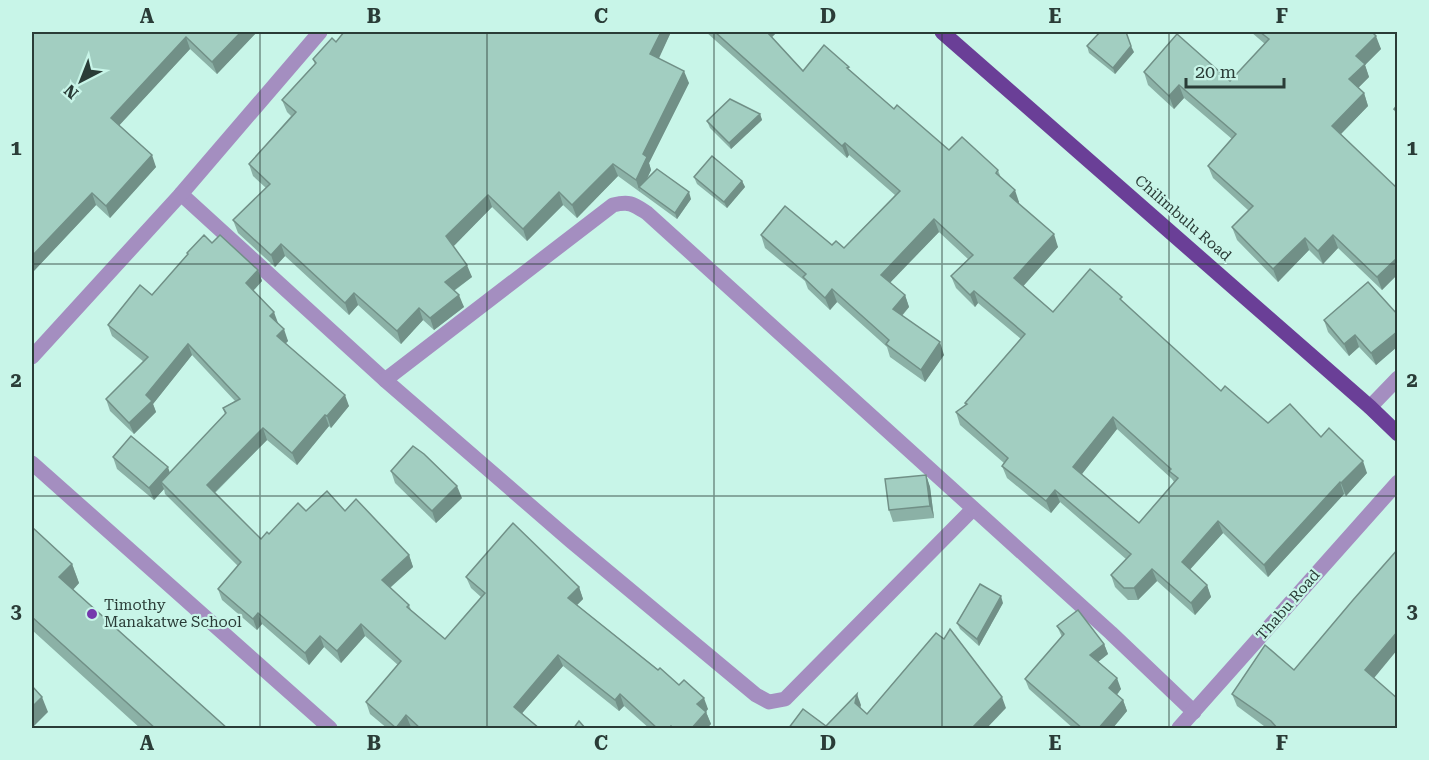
<svg xmlns="http://www.w3.org/2000/svg" width="1429" height="760" font-family="'Roboto Serif',serif">
	<style>
		.lines { fill: none; stroke-linecap: round; stroke-linejoin: round }
		.minor { stroke: #a48ec0; stroke-width: 15 }
		.major { stroke: #6a3f97; stroke-width: 15 }
		.wall { fill: #8bb1a6; fill-rule: evenodd }
		.shaded-wall { fill: #719087 }
		.building { fill: #a2cec1; stroke: #719087; stroke-width: 1.5; fill-rule: evenodd }
		.grid { fill: none; stroke: #2a3c37; stroke-width: 1.5; stroke-opacity: 0.55 }
		.poi-dot { fill: #7538ad; stroke: #c8f5e8; stroke-width: 2 }
		.labels { text-anchor: middle; stroke-width: 4.5; stroke-linejoin: round; paint-order: stroke }
		.street-label { font-size: 15px; fill: #2a3c37; stroke: #c8f5e8 }
		.poi-label { font-size: 15px; fill: #2a3c37; stroke: #c8f5e8; text-anchor: start }
		.neatline { fill: none; stroke: #2a3c37; stroke-width: 2 }
		.grid-label { font-size: 20px; text-anchor: middle; font-weight: bold; fill: #2a3c37 }
	</style>
	<rect width="100%" height="100%" fill="#c8f5e8"/>
	<g class="lines">
		<g class="minor">
			<polyline points="181,194 385,380 571,541 756,695 769,702 785,699 973,509"/>
			<polyline points="32,357 181,194 320,32"/>
			<path d="M385 380 613 205C630 201 633 204 647 213L1111 633 1194 712"/>
			<polyline points="1370,407 1398,378"/>
			<polyline points="32,463 330,728"/>
			<polyline points="1179,728 1398,482"/>
		</g>
		<polyline class="major" points="942,32 1370,407 1398,434"/>
	</g>
	<g class="wall">
		<polygon points="32,32 257,32 217,74 190,49 119,125 156,167 110,218 96,205 32,273"/>
		<polygon points="344,32 671,32 658,58 689,83 649,163 651,170 647,179 691,199 677,219 618,176 577,218 563,205 527,241 492,207 453,246 472,277 454,291 464,307 434,330 423,320 401,344 358,305 349,315 285,256 275,267 238,233 233,220 266,188 253,176 249,164 291,116 287,112 282,100 315,64 313,59 336,42"/>
		<path d="M706 32H777L772 37 803 71 850 70 894 109 949 150 998 170 1001 178 1019 202V204L1058 247 1023 286 1053 312 1124 303 1221 391 1268 423 1321 437 1367 473 1346 496 1344 494 1268 577 1223 533 1190 569 1207 585 1211 597 1195 615 1157 581 1138 600H1128L1115 587 1111 575 1126 559 1060 502 1051 513 1029 496 1007 478 1002 466 1004 463 960 425 956 412 966 405 965 403 1021 339 978 303 975 307 956 288 951 276 968 259 939 232 890 282 905 295 909 307 902 316 944 355 925 382 890 357 887 347 837 302 830 310 808 289 805 281 765 248 761 235 832 245 844 248 895 195 849 155 847 158ZM1117 429 1172 479 1174 482 1139 523 1082 474Z"/>
		<polygon points="1251,32 1372,32 1381,49 1365,65 1369,77 1358,88 1364,93 1368,106 1341,134 1398,189 1398,274 1382,290 1338,248 1323,264 1309,250 1278,282 1237,240 1232,227 1249,211 1213,178 1208,166 1232,139 1184,98 1174,109 1148,85 1144,72 1230,81 1265,44"/>
		<polygon points="1087,46 1134,52 1115,74 1089,53"/>
		<polygon points="1398,104 1398,120 1394,109"/>
		<polygon points="760,114 762,120 731,149 710,128 707,121"/>
		<polygon points="694,177 742,181 745,187 727,208 697,184"/>
		<polygon points="212,243 258,270 262,281 253,291 278,323 278,324 288,341 285,344 349,406 331,428 329,426 297,465 267,440 215,493 261,539 306,511 345,511 409,555 413,567 390,588 409,605 411,610 445,639 481,597 471,588 466,577 579,587 583,599 577,605 708,709 706,712 711,724 706,729 650,729 624,706 619,711 563,666 522,713 540,729 412,729 411,727 409,729 388,729 370,714 366,702 398,665 365,636 341,663 324,647 309,665 262,624 257,630 222,600 218,589 238,566 165,494 164,489 154,500 117,469 113,457 170,473 225,414 223,408 235,401 192,355 153,404 156,412 134,434 110,411 106,399 144,362 112,336 108,325 152,295 187,255 187,253"/>
		<polygon points="1398,315 1398,346 1376,365 1359,347 1349,356 1328,332 1324,320"/>
		<polygon points="391,471 462,498 436,523 395,483"/>
		<polygon points="926,475 930,487 934,518 893,522 889,510"/>
		<polygon points="32,527 72,564 79,583 73,590 228,729 141,729 32,630"/>
		<polygon points="1003,603 979,646 960,629 957,623"/>
		<polygon points="1057,626 1104,644 1108,654 1098,662 1121,689 1117,695 1123,700 1127,711 1112,729 1074,729 1029,689 1025,679 1062,637"/>
		<polygon points="1294,670 1374,678 1398,729 1268,729 1237,706 1232,694"/>
	</g>
	<g class="shaded-wall">
		<polygon points="241,32 257,32 217,74 212,62"/>
		<polygon points="661,32 671,32 655,67 650,54"/>
		<polygon points="765,32 777,32 769,40"/>
		<polygon points="1376,36 1381,49 1365,65 1369,77 1354,92 1349,79 1356,56"/>
		<polygon points="186,37 190,49 115,130 111,118"/>
		<polygon points="1131,46 1134,52 1115,74 1113,68"/>
		<polygon points="684,71 689,83 649,163 651,170 642,189 639,187 640,192 636,180 643,154"/>
		<polygon points="1179,85 1184,98 1174,109 1169,96"/>
		<polygon points="1364,93 1368,106 1337,138 1332,126"/>
		<polygon points="760,114 762,120 731,149 729,143"/>
		<polygon points="845,143 849,155 847,158 842,146"/>
		<polygon points="152,155 156,167 110,218 106,206"/>
		<polygon points="613,164 618,176 577,218 572,205"/>
		<polygon points="742,181 745,187 727,208 724,202"/>
		<polygon points="1015,190 1019,202 1014,208 1010,196"/>
		<polygon points="559,192 563,205 527,241 523,229"/>
		<polygon points="689,192 691,199 677,219 675,213"/>
		<polygon points="92,193 96,205 32,273 32,256"/>
		<polygon points="488,195 492,207 451,249 446,236"/>
		<polygon points="934,219 939,232 886,287 881,275"/>
		<polygon points="1054,234 1058,247 1019,291 1014,278"/>
		<polygon points="1333,235 1338,248 1323,264 1318,251"/>
		<polygon points="1305,238 1309,250 1278,282 1273,269"/>
		<polygon points="281,244 285,256 275,267 271,255"/>
		<polygon points="1398,257 1398,274 1382,290 1377,277"/>
		<polygon points="467,265 472,277 449,294 445,282"/>
		<polygon points="258,270 262,281 250,294 246,283"/>
		<polygon points="832,289 837,302 830,310 825,298"/>
		<polygon points="974,291 978,303 975,307 970,295"/>
		<polygon points="354,293 358,305 349,315 345,303"/>
		<polygon points="459,295 464,307 434,330 430,318"/>
		<polygon points="905,295 909,307 897,321 893,309"/>
		<polygon points="419,308 423,320 401,344 397,331"/>
		<polygon points="274,312 278,323 274,327 270,316"/>
		<polygon points="284,329 288,341 281,348 277,336"/>
		<polygon points="1398,331 1398,346 1376,365 1371,353"/>
		<polygon points="1355,335 1359,347 1349,356 1344,344"/>
		<polygon points="940,342 944,355 925,382 921,370"/>
		<polygon points="188,344 192,355 153,404 156,412 134,434 129,423 146,395"/>
		<polygon points="345,395 349,406 331,428 327,416"/>
		<polygon points="325,415 329,426 297,465 292,453"/>
		<polygon points="1113,417 1117,429 1078,479 1073,467"/>
		<polygon points="263,428 267,440 211,496 207,485"/>
		<polygon points="1363,461 1367,473 1346,496 1341,483"/>
		<polygon points="168,467 172,479 161,482 164,489 154,500 149,488"/>
		<polygon points="926,475 930,487 934,518 930,506"/>
		<polygon points="1340,482 1344,494 1268,577 1264,565"/>
		<polygon points="457,486 462,498 436,523 432,511"/>
		<polygon points="1055,490 1060,502 1051,513 1046,501"/>
		<polygon points="1218,521 1223,533 1186,574 1182,562"/>
		<polygon points="409,555 413,567 386,591 382,580"/>
		<polygon points="72,564 79,583 66,597 59,577"/>
		<polygon points="1152,569 1157,581 1138,600 1134,588"/>
		<polygon points="1207,585 1211,597 1195,615 1191,603"/>
		<polygon points="579,587 583,599 572,610 568,598"/>
		<polygon points="1001,596 1003,603 979,646 977,639"/>
		<polygon points="258,613 262,624 257,630 253,619"/>
		<polygon points="361,624 365,636 341,663 337,651"/>
		<polygon points="1397,631 1398,649 1370,683 1365,670"/>
		<polygon points="320,636 324,647 309,665 305,653"/>
		<polygon points="1104,644 1108,654 1094,665 1090,655"/>
		<polygon points="558,655 563,666 518,718 514,707"/>
		<polygon points="1117,678 1121,689 1113,699 1109,688"/>
		<polygon points="620,694 624,706 619,711 615,700"/>
		<polygon points="857,694 861,705 859,714 855,703"/>
		<polygon points="42,697 48,712 32,728 32,707"/>
		<polygon points="1002,697 1006,708 986,729 971,729"/>
		<polygon points="704,698 708,709 702,716 697,704"/>
		<polygon points="1123,700 1127,711 1112,729 1098,729"/>
		<polygon points="706,712 711,724 706,729 691,729"/>
		<polygon points="406,715 411,727 409,729 396,729"/>
	</g>
	<g class="building">
		<polygon points="32,32 241,32 212,62 186,37 111,118 152,155 106,206 92,193 32,256"/>
		<polygon points="344,32 661,32 650,54 684,71 643,154 647,157 636,180 613,164 572,205 559,192 523,229 488,195 446,236 467,265 445,282 459,295 430,318 419,308 397,331 354,293 345,303 281,244 271,255 233,220 270,184 249,164 296,112 282,100 316,63 313,59 332,38 336,42"/>
		<path d="M715 32H767L803 71 824 45 849 67 847 68 894 109 897 105 949 150 962 137 998 170 996 173 1015 190 1010 196 1054 234 1014 278 1053 312 1090 269 1122 297 1120 299 1221 391 1225 386 1268 423 1290 404 1321 437 1329 428 1363 461 1341 483 1340 482 1264 565 1218 521 1182 562 1207 585 1191 603 1152 569 1134 588H1124L1111 575 1131 554 1055 490 1046 501 1025 484 1002 466 1008 458 956 412 967 404 965 403 1025 334 974 291 970 295 951 276 973 255 934 219 881 275 905 295 893 309 940 342 921 370 886 344 889 340 832 289 825 298 803 277 806 274 761 235 785 206 832 245 836 241 844 248 900 191 845 143 842 146ZM1113 417 1171 469 1169 471 1178 478 1139 523 1073 467Z"/>
		<polygon points="1100,32 1126,32 1131,46 1113,68 1087,46"/>
		<polygon points="1260,32 1372,32 1376,36 1356,56 1365,64 1349,79 1364,93 1332,126 1398,189 1398,257 1377,277 1333,235 1318,251 1305,238 1273,269 1232,227 1253,206 1208,166 1236,134 1179,85 1169,96 1144,72 1177,34 1230,81 1269,39"/>
		<polygon points="730,99 760,114 729,143 707,121"/>
		<polygon points="1398,104 1398,112 1394,109"/>
		<polygon points="712,156 742,181 724,202 694,177"/>
		<polygon points="657,169 689,192 675,213 639,187"/>
		<polygon points="204,235 212,243 220,235 258,270 246,283 274,312 270,316 284,329 277,336 345,395 327,416 325,415 292,453 263,428 207,485 261,539 267,532 269,534 298,503 306,511 327,491 345,511 356,499 409,555 382,580 409,605 407,607 445,639 485,593 466,577 513,523 579,587 568,598 658,670 660,668 679,685 684,680 704,698 697,704 706,712 691,729 673,729 671,726 669,729 658,729 620,694 615,700 558,655 514,707 540,729 421,729 406,715 396,728 366,702 401,661 361,624 337,651 320,636 305,653 258,613 253,619 218,589 241,562 161,482 226,413 223,408 240,399 188,344 146,395 152,401 129,423 106,399 148,357 108,325 140,285 152,295 188,254 187,253"/>
		<polygon points="1368,282 1398,315 1398,331 1371,353 1355,335 1344,344 1324,320"/>
		<polygon points="131,436 168,467 149,488 113,457"/>
		<polygon points="413,446 424,454 457,486 432,511 391,471"/>
		<polygon points="926,475 930,506 889,510 885,479"/>
		<polygon points="32,527 72,564 59,577 228,729 156,729 32,617"/>
		<polygon points="1398,549 1398,631 1365,670 1398,699 1398,729 1278,729 1271,721 1232,694 1265,645 1294,670 1353,600"/>
		<polygon points="980,584 1001,596 977,639 957,623"/>
		<polygon points="1078,610 1104,644 1090,655 1117,678 1109,688 1123,700 1098,729 1083,729 1025,679 1064,634 1057,626"/>
		<polygon points="950,629 1002,697 971,729 788,729 803,709 826,726 857,694 855,703 867,714 936,633 944,639"/>
		<polygon points="32,686 42,697 32,707"/>
		<polygon points="579,721 586,729 573,729"/>
	</g>
	<path class="grid" d="M260 32V728M487 32V728M714 32V728M942 32V728M1169 32V728M32 264H1398M32 496H1398"/>
	<circle class="poi-dot" cx="92" cy="614" r="6"/>
	<g class="labels">
		<g class="street-label">
			<text transform="translate(1183 218) rotate(41)" y="5">Chilimbulu Road</text>
			<text transform="translate(1288 605) rotate(-49)" y="5">Thabu Road</text>
		</g>
		<g class="poi-label">
			<text x="104" y="610">Timothy<tspan x="104" dy="17">Manakatwe School</tspan></text>
		</g>
	</g>
	<rect width="1429" height="760" fill="none" stroke="#c8f5e8" stroke-width="66"/>
	<g transform="translate(81 81) rotate(222)" stroke="#c8f5e8" stroke-width="4.5" paint-order="stroke">
	<path d="M0-4.5L10 22L0 15L-10 22Z" fill="#2a3c37"/>
	<text y="-9" font-size="16" font-weight="bold" text-anchor="middle" fill="#2a3c37">N</text>
	</g>
	<path d="M1186 78v9h98v-9" fill="none" stroke="#2a3c37" stroke-width="3"/>
	<text x="1195" y="78" font-size="18" fill="#2a3c37" stroke="#c8f5e8" stroke-width="4.5" paint-order="stroke">20 m</text>
	<rect x="33" y="33" width="1363" height="694" class="neatline"/>
	<g class="grid-label">
		<text x="147" y="23">A</text>
		<text x="374" y="23">B</text>
		<text x="601" y="23">C</text>
		<text x="828" y="23">D</text>
		<text x="1055" y="23">E</text>
		<text x="1282" y="23">F</text>
		<text x="16" y="155">1</text>
		<text x="1412" y="155">1</text>
		<text x="16" y="387">2</text>
		<text x="1412" y="387">2</text>
		<text x="16" y="618">3</text>
		<text x="1412" y="618">3</text>
		<text x="147" y="750">A</text>
		<text x="374" y="750">B</text>
		<text x="601" y="750">C</text>
		<text x="828" y="750">D</text>
		<text x="1055" y="750">E</text>
		<text x="1282" y="750">F</text>
	</g>
</svg>
